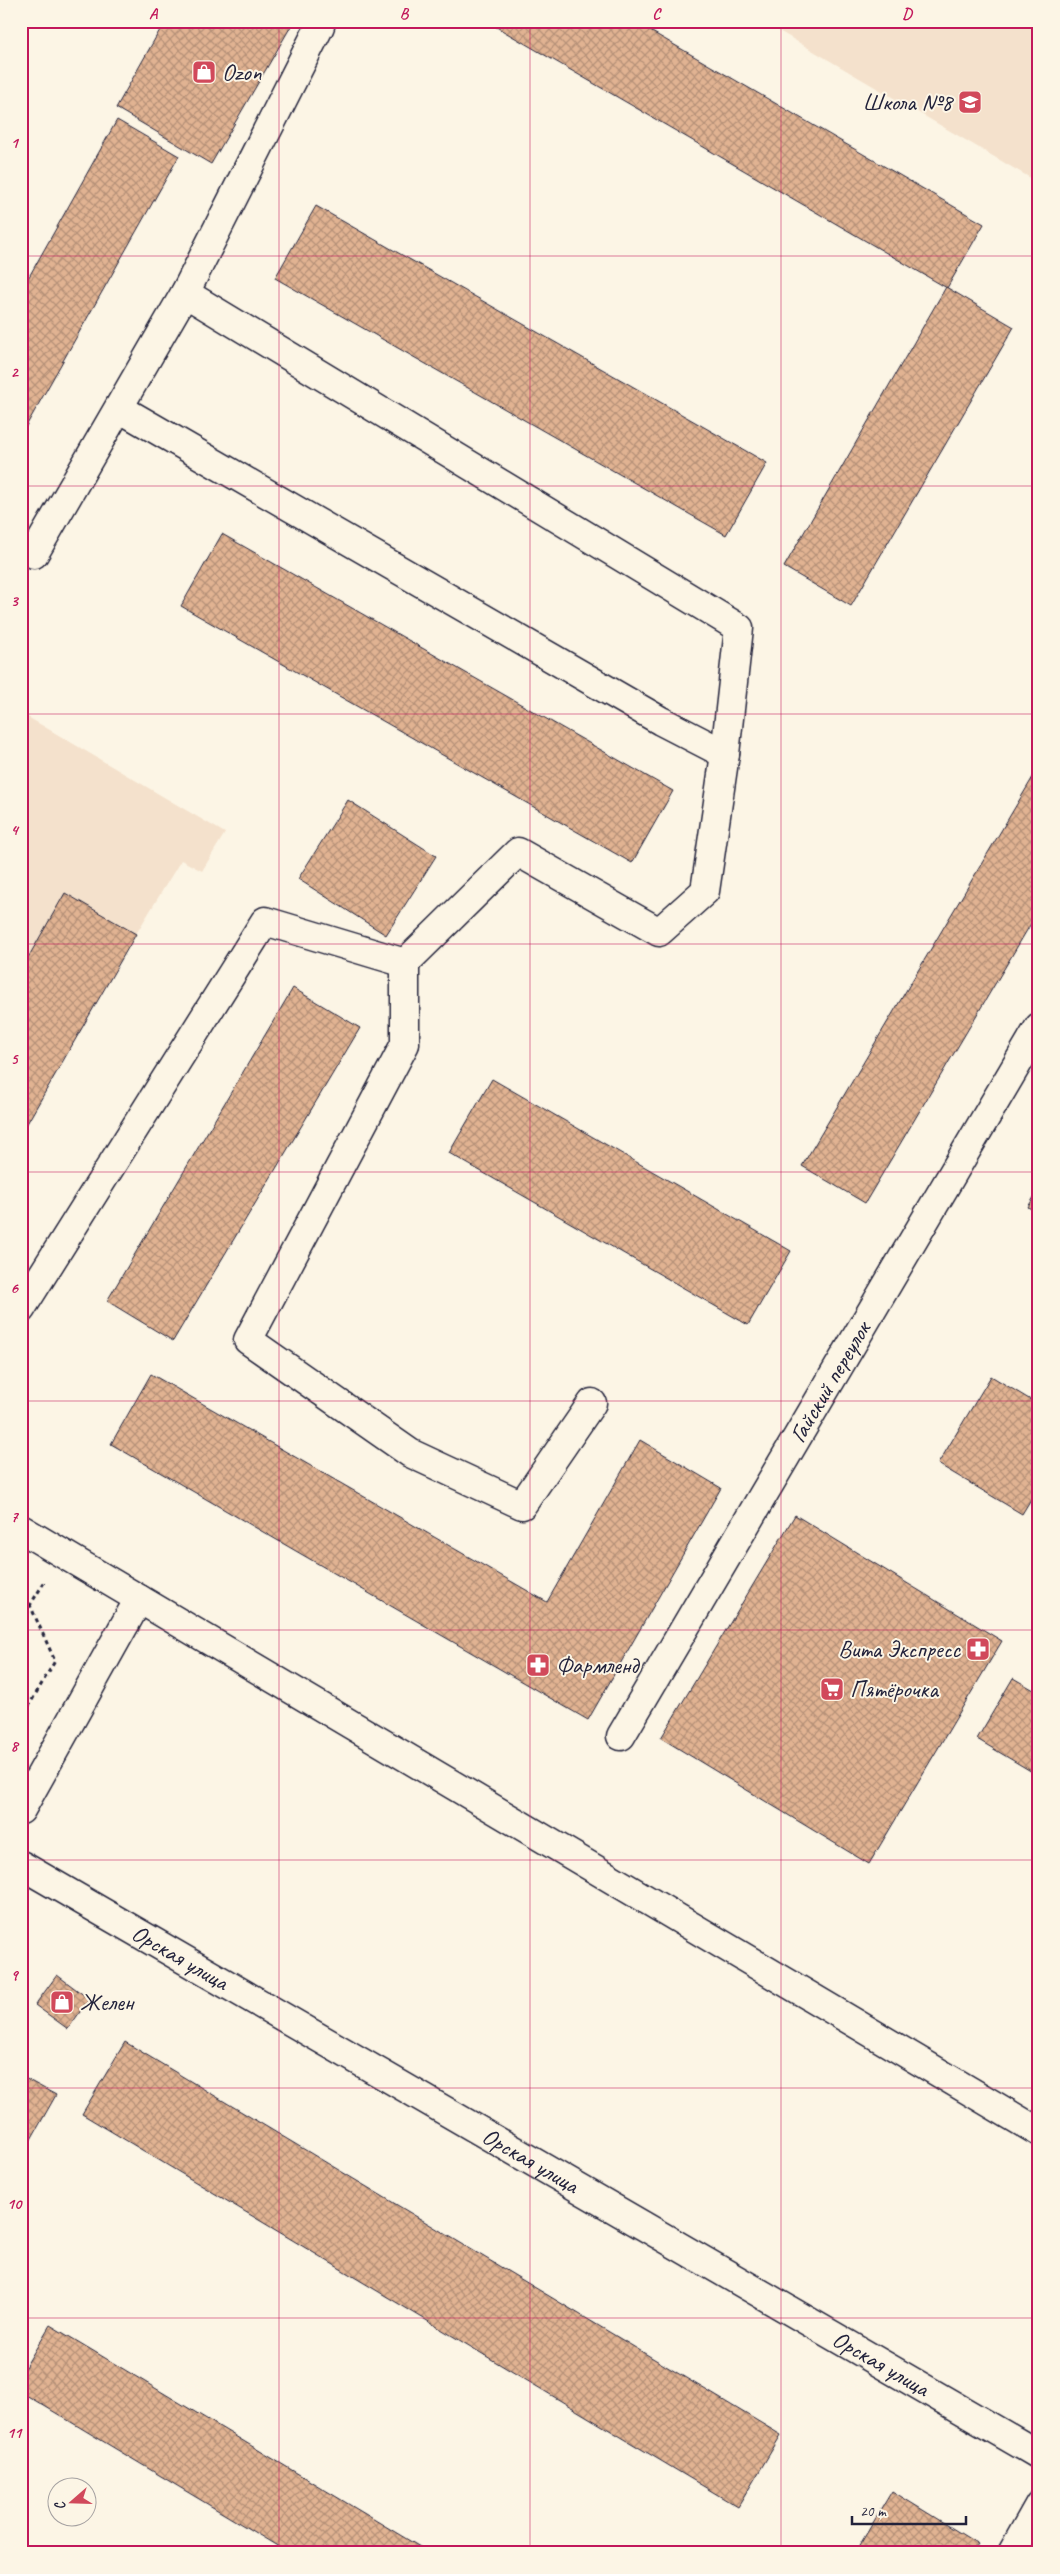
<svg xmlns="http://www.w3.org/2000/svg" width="1060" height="2574" font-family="Caveat,sans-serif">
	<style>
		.built { fill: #f4e1cc }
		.building { fill: url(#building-cross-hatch); stroke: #22223b }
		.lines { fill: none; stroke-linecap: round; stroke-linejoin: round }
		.minor-casing { stroke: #22223b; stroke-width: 31 }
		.path { stroke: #22223b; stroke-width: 3; stroke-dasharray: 4 4; stroke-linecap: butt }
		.minor { stroke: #fcf5e5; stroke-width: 28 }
		.grid { fill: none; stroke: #c2185b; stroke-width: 1; stroke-opacity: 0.55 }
		.labels { text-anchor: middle; stroke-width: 4; stroke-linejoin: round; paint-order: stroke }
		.poi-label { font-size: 24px; fill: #22223b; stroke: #fcf5e5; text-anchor: start }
		.street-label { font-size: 24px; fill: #22223b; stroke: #fcf5e5 }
		.neatline { fill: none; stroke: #c2185b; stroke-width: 2 }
		.grid-label { font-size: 16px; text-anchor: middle; font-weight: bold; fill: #c2185b }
	</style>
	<defs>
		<pattern id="building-cross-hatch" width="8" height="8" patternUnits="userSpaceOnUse" patternTransform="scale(1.25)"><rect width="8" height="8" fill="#e1b392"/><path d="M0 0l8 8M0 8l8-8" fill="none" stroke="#b69178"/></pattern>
	</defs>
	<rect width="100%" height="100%" fill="#fcf5e5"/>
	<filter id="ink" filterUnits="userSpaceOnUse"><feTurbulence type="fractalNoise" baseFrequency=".02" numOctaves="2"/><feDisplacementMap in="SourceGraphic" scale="10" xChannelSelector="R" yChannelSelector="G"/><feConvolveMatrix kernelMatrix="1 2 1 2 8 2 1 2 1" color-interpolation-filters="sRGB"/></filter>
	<g filter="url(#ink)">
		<g class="built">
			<polygon points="763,21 1039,21 1039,183 762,21"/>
			<polygon points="21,713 225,833 202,871 181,860 136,934 21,1134"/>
		</g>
		<g class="building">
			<polygon points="165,21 294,21 211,164 116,108"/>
			<polygon points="486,21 633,21 984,224 947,288"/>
			<polygon points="117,120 179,156 21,435 21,291"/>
			<polygon points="316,206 767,463 726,535 275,278"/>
			<polygon points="946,287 1014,327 851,606 784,567"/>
			<polygon points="222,534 673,791 632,863 181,606"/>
			<polygon points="1039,767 1039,910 865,1203 802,1166"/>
			<polygon points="348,800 436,856 386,935 298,879"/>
			<polygon points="65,893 136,934 21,1134 21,970"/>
			<polygon points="293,988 360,1028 173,1341 107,1301"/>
			<polygon points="492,1079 791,1251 748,1325 449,1153"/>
			<polygon points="1039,1189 1039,1214 1028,1207"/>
			<polygon points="151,1374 547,1602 640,1440 721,1488 588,1720 111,1444"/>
			<polygon points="991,1376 1039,1405 1039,1486 1022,1514 938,1464"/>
			<polygon points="795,1515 1002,1641 869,1864 661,1738"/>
			<polygon points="1013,1678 1039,1693 1039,1776 977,1739"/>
			<polygon points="57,1975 89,1999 68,2029 35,2005"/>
			<polygon points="125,2042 781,2435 738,2507 82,2114"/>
			<polygon points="21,2076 56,2095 21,2157"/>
			<polygon points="50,2325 430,2553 289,2553 21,2392 21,2374"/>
			<polygon points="892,2491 978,2544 972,2553 855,2553"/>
		</g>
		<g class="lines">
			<g class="minor-casing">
				<g id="minor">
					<polyline points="119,408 661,721 725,754"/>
					<polyline points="21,546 34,554 185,293 320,26 316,21"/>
					<polyline points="405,963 405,1044 248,1340 410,1453 522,1505 592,1403"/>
					<polyline points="21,1309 265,921 405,963 518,852 659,932 705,891 725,754 739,628 185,293"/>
					<polyline points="21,1529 1039,2132"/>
					<path id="s1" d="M621 1736 1039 1027"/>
					<polyline points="21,1810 139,1599"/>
					<path id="s2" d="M21 1865 1039 2455"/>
					<polyline points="1012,2553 1039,2505"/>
				</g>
			</g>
			<g class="path">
				<polyline points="21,1603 30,1605 55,1661 21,1719"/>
				<polyline points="21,1620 45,1581"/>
			</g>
			<use href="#minor" class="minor"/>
		</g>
	</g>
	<path class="grid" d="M279 21V2553M530 21V2553M781 21V2553M21 256H1039M21 486H1039M21 714H1039M21 944H1039M21 1172H1039M21 1401H1039M21 1630H1039M21 1860H1039M21 2088H1039M21 2318H1039"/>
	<defs>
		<g id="shop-square" transform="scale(1.25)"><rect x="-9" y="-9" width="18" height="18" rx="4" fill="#d1495b" stroke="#fcf5e5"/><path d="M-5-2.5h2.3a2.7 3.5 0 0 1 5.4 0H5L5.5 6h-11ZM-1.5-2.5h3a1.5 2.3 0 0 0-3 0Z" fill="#fff"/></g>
		<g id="school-square" transform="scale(1.25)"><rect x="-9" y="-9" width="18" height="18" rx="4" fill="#d1495b" stroke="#fcf5e5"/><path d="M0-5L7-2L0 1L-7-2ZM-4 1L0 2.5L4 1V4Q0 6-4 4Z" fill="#fff"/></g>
		<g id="pharmacy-square" transform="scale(1.25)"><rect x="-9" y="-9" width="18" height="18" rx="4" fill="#d1495b" stroke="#fcf5e5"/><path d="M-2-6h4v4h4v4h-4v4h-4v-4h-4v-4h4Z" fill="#fff"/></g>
		<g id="supermarket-square" transform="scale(1.25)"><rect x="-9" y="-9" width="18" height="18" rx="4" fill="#d1495b" stroke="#fcf5e5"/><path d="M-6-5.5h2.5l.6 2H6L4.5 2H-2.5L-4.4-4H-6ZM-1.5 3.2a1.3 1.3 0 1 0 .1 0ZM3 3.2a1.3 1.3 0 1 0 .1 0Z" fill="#fff"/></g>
	</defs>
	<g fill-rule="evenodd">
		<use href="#shop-square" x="204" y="72"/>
		<use href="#school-square" x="970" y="102"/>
		<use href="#pharmacy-square" x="978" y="1649"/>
		<use href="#pharmacy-square" x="538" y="1665"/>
		<use href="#supermarket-square" x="832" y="1689"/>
		<use href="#shop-square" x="62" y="2002"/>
	</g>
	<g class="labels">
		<g class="poi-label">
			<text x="222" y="80">Ozon</text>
			<text x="952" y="110" text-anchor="end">Школа №8</text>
			<text x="960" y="1657" text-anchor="end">Вита Экспресс</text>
			<text x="556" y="1673">Фармленд</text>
			<text x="850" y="1697">Пятёрочка</text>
			<text x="80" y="2010">Желен</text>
		</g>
		<g class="street-label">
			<text dy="8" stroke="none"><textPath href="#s1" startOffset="411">Гайский переулок</textPath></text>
			<text dy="8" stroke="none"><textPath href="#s2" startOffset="184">Орская улица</textPath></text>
			<text dy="8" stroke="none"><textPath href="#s2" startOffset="589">Орская улица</textPath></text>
			<text dy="8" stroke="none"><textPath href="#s2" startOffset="994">Орская улица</textPath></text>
		</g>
	</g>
	<rect width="1060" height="2574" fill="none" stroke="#fcf5e5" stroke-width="55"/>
	<g transform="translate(72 2502) rotate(250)"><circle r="24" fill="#fcf5e5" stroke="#a5a1a1"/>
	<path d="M0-4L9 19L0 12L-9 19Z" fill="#d1495b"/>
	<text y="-8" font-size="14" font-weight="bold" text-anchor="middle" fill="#22223b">С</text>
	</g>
	<path d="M852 2516v8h114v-8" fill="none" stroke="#22223b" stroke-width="2.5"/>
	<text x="860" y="2516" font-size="15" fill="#22223b" stroke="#fcf5e5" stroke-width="4" paint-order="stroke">20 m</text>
	<rect x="28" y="28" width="1004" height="2518" class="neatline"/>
	<g class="grid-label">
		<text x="153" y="19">A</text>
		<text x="404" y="19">B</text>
		<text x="656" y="19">C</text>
		<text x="907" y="19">D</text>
		<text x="14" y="148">1</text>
		<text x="14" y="377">2</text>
		<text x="14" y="606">3</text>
		<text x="14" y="835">4</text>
		<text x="14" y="1064">5</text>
		<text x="14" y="1293">6</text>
		<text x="14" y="1522">7</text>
		<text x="14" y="1751">8</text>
		<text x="14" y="1980">9</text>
		<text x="14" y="2209">10</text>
		<text x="14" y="2438">11</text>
	</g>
</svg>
